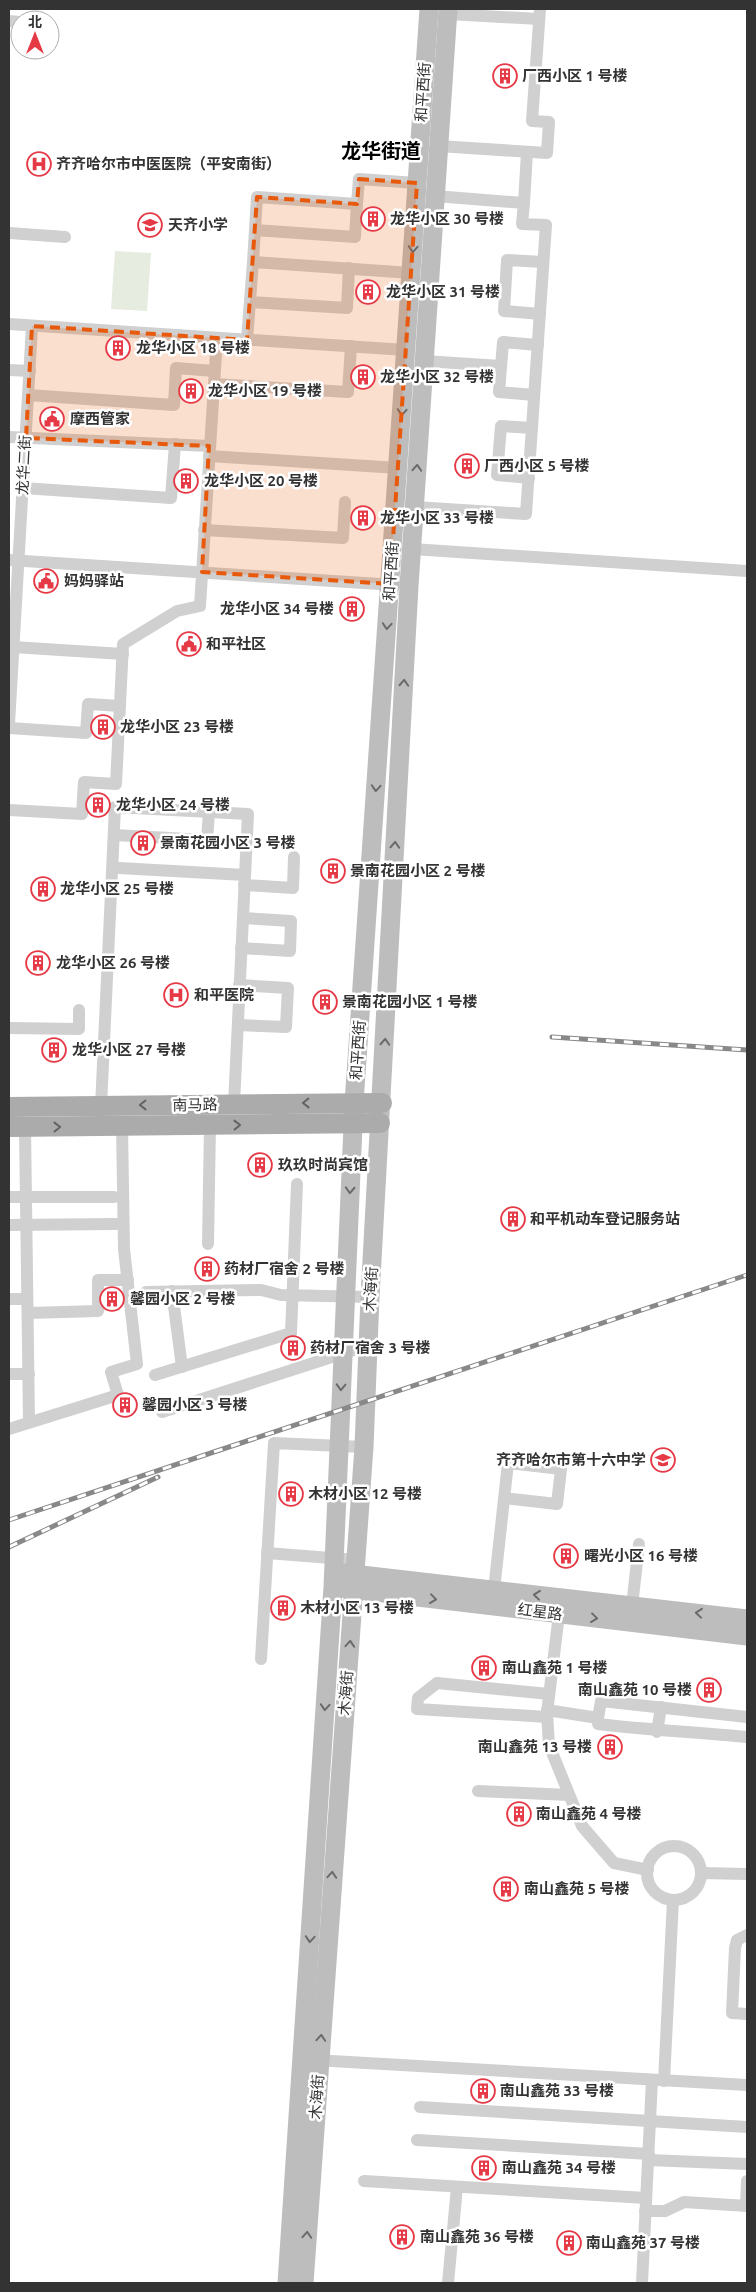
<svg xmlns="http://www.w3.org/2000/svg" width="756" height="2292" font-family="Ubuntu,'Noto Sans SC',sans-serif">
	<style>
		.green { fill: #e6ecdf }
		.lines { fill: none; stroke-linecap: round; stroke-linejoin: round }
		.street { stroke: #d0d0d0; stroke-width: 12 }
		.secondary { stroke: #bdbdbd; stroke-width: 19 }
		.primary { stroke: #ababab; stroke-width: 20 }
		.rail-casing { stroke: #888; stroke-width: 5 }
		.rail { stroke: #fff; stroke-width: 3; stroke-dasharray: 9; stroke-linecap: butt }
		.oneway { stroke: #6a6a6a }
		.oneway2 { stroke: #636363 }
		.marked { fill: #e8590c; fill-opacity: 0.2; stroke: #e8590c; stroke-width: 4; stroke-dasharray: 10 6; stroke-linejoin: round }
		.labels { text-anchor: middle; stroke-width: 5; stroke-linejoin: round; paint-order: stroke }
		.poi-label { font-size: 15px; font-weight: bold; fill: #333; stroke: #fff; text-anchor: start }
		.street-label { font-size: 15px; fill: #333; stroke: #fff }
		.district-label { font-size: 20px; font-weight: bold; fill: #000; stroke: #fff }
	</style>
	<rect width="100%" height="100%" fill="#fff"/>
	<polygon class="green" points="115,251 151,253 147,311 111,309"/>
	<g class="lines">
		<g class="street">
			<polyline points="448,14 539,19"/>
			<polyline points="9,21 20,22"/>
			<polyline points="438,146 547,153 549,122 532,121 540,9"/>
			<polyline points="524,203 527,152"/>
			<polyline points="255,230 355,237 357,204"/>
			<polyline points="9,233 65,237"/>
			<polyline points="253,262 257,197 357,204 359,179 417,183"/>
			<polyline points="250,302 347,308 349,268"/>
			<polyline points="540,314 504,311 507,260 543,262"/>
			<polyline points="9,324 406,350"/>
			<polyline points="247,340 253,262 411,273"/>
			<polyline points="424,361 501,366"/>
			<polyline points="9,370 30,371"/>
			<polyline points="214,384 348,392 351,346"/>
			<polyline points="28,395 174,405 176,368 214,371"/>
			<polyline points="534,395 499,392 503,342 538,345"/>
			<polyline points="9,437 209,446"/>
			<polyline points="209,456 398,468"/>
			<polyline points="529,478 497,475 501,426 532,428"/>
			<polyline points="23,488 171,498 175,444"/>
			<polyline points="415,507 526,514 546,225 522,224 524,203 435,196"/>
			<polyline points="204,530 343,538 345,502"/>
			<polyline points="412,549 747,571"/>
			<polyline points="9,560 395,585"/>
			<polyline points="13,647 123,654"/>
			<polyline points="9,724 32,326"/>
			<polyline points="9,728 86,733 88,704 120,706"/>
			<polyline points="9,810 82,814 84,782 116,784 123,644 177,611 200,606 217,338"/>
			<polyline points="114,835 207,840 209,812"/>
			<polyline points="119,868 245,875"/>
			<polyline points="244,885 293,888 294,857"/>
			<polyline points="241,948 290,951 291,921 243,918"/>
			<polyline points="238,1025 286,1027 288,988 239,985"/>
			<polyline points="9,1028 79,1029 79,1010"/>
			<polyline points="101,1106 115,807 248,814 234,1104"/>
			<polyline points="25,1127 29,1422"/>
			<polyline points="9,1197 114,1197"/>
			<polyline points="9,1225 116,1224"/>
			<polyline points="208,1244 210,1125"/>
			<polyline points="172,1291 182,1367"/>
			<polyline points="146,1292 261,1290 281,1295 370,1297"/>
			<polyline points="9,1299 27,1299"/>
			<polyline points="28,1313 98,1311 98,1280 128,1280"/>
			<polyline points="9,1374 29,1374"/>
			<polyline points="155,1375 291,1333 297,1184"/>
			<polyline points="162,1412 369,1345"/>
			<polyline points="9,1429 118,1395 111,1372 137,1364 124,1249 122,1126"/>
			<polyline points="267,1553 356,1560"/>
			<polyline points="494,1590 508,1463 561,1469 557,1504 504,1498"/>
			<polyline points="632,1606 639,1544"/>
			<polyline points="559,1614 547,1713 549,1745 582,1826 614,1863 648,1870"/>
			<polyline points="261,1659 274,1443 364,1447"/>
			<polyline points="547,1710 598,1718 601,1701 747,1717"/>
			<polyline points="547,1717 417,1709 418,1698 437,1683 549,1694"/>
			<path d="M598 1718V1724C647 1730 697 1732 747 1737"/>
			<polyline points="657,1732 661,1707"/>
			<polyline points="478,1791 568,1795"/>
			<circle cx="674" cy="1873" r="27"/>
			<polyline points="701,1873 747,1874"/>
			<polyline points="747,1935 737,1940 735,1948 732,2013 747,2014"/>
			<polyline points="314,2060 747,2085"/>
			<polyline points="664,2081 673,1900"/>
			<polyline points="420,2107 747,2127"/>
			<polyline points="417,2140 649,2154"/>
			<polyline points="648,2160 747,2164"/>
			<polyline points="364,2181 646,2198"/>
			<polyline points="746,2206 747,2181"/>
			<polyline points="645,2211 665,2211 684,2202 747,2206"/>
			<polyline points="448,2283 457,2187"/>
			<polyline points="642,2283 652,2080"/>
		</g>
		<g class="secondary">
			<polyline points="344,1573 747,1619"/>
			<polyline points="341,1588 747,1636"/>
			<polyline points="287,2283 333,1587 354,1103 429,9"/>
			<polyline points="304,2283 364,1447 370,1297 409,586 448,9"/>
		</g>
		<g class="primary">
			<polyline points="9,1107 382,1103"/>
			<polyline points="9,1127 380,1123"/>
		</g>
		<g class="rail-casing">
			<g id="rail">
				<polyline points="552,1037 747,1050"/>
				<polyline points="9,1520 747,1275"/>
				<polyline points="9,1547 158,1477"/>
			</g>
		</g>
		<use href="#rail" class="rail"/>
	</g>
	<defs><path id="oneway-chevron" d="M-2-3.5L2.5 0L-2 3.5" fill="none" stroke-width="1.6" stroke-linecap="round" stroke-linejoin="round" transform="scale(1.25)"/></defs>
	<g class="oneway">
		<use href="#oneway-chevron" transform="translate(413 249) rotate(94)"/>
		<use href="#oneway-chevron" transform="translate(402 412) rotate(94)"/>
		<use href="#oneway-chevron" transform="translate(417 468) rotate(-86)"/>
		<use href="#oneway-chevron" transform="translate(387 626) rotate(94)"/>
		<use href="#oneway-chevron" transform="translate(404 683) rotate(-87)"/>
		<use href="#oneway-chevron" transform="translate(376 788) rotate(94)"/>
		<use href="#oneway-chevron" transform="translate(395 845) rotate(-87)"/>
		<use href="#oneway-chevron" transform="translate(385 1042) rotate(-87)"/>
		<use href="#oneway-chevron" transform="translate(350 1190) rotate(93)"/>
		<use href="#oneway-chevron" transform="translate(341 1387) rotate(92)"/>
		<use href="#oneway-chevron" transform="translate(537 1595) rotate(-174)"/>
		<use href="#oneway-chevron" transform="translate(433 1599) rotate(7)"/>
		<use href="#oneway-chevron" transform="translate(699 1613) rotate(-174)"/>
		<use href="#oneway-chevron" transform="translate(594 1618) rotate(7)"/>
		<use href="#oneway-chevron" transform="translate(350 1644) rotate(-86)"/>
		<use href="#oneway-chevron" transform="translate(325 1707) rotate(94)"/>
		<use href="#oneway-chevron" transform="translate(332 1875) rotate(-86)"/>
		<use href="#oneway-chevron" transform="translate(310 1939) rotate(94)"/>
		<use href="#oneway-chevron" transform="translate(321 2038) rotate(-86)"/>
		<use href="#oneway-chevron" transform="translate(307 2235) rotate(-86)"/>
	</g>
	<g class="oneway2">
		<use href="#oneway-chevron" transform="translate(306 1103) rotate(179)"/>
		<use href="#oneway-chevron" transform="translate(143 1105) rotate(179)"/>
		<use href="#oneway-chevron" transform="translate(237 1125) rotate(-1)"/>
		<use href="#oneway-chevron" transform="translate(57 1127) rotate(-1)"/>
	</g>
	<path class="marked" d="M359 179 417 183 390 584 202 572 209 446 26 438 32 326 247 340 257 197 357 204Z"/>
	<defs>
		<g id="building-ring" transform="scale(1.25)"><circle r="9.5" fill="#fff" stroke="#e63946" stroke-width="1.5"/><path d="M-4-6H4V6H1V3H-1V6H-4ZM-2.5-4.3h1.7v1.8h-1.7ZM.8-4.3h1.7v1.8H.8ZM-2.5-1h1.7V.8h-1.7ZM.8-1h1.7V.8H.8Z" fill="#e63946"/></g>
		<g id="hospital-ring" transform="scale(1.25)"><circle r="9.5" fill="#fff" stroke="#e63946" stroke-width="1.5"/><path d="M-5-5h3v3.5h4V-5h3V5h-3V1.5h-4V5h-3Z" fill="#e63946"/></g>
		<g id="school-ring" transform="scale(1.25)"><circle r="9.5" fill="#fff" stroke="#e63946" stroke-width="1.5"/><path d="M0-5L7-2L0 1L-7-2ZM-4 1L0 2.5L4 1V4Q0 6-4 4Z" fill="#e63946"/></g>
		<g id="civic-ring" transform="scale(1.25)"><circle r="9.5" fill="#fff" stroke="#e63946" stroke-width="1.5"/><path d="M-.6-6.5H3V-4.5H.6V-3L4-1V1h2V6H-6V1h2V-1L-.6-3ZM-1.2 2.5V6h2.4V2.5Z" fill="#e63946"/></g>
	</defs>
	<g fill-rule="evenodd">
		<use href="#building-ring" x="505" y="76"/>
		<use href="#hospital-ring" x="39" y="164"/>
		<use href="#building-ring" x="373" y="219"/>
		<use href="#school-ring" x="150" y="225"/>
		<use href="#building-ring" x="368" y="292"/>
		<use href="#building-ring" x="118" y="348"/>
		<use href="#building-ring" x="363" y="377"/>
		<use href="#building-ring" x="191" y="391"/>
		<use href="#civic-ring" x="52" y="419"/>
		<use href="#building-ring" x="467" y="466"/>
		<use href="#building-ring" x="186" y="481"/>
		<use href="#building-ring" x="363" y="518"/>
		<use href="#civic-ring" x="46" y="581"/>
		<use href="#building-ring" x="352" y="609"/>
		<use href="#civic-ring" x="189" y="644"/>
		<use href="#building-ring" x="103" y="727"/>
		<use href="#building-ring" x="98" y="805"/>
		<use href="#building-ring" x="143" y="843"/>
		<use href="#building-ring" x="333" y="871"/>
		<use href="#building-ring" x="43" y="889"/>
		<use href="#building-ring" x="38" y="963"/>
		<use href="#hospital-ring" x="176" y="995"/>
		<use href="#building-ring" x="325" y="1002"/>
		<use href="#building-ring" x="54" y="1050"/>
		<use href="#building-ring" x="260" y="1165"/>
		<use href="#building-ring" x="513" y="1219"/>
		<use href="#building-ring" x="207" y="1269"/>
		<use href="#building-ring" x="112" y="1299"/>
		<use href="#building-ring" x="293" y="1348"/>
		<use href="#building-ring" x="125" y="1405"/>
		<use href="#school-ring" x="663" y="1460"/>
		<use href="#building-ring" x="291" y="1494"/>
		<use href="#building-ring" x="566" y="1556"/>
		<use href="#building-ring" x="283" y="1608"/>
		<use href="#building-ring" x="484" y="1668"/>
		<use href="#building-ring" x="709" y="1690"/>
		<use href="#building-ring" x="610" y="1747"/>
		<use href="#building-ring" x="519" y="1814"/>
		<use href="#building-ring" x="506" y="1889"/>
		<use href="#building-ring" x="483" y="2091"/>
		<use href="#building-ring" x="484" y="2168"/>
		<use href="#building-ring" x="402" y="2237"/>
		<use href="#building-ring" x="569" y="2243"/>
	</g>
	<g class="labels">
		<g class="poi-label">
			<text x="522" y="81">厂西小区 1 号楼</text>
			<text x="56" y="169">齐齐哈尔市中医医院（平安南街）</text>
			<text x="390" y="224">龙华小区 30 号楼</text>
			<text x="168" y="230">天齐小学</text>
			<text x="386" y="297">龙华小区 31 号楼</text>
			<text x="136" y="353">龙华小区 18 号楼</text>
			<text x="380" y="382">龙华小区 32 号楼</text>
			<text x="208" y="396">龙华小区 19 号楼</text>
			<text x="70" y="424">摩西管家</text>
			<text x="484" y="471">厂西小区 5 号楼</text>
			<text x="204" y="486">龙华小区 20 号楼</text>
			<text x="380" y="523">龙华小区 33 号楼</text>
			<text x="64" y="586">妈妈驿站</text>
			<text x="334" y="614" text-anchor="end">龙华小区 34 号楼</text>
			<text x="206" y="649">和平社区</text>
			<text x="120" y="732">龙华小区 23 号楼</text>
			<text x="116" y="810">龙华小区 24 号楼</text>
			<text x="160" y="848">景南花园小区 3 号楼</text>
			<text x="350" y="876">景南花园小区 2 号楼</text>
			<text x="60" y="894">龙华小区 25 号楼</text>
			<text x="56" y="968">龙华小区 26 号楼</text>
			<text x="194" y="1000">和平医院</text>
			<text x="342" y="1007">景南花园小区 1 号楼</text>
			<text x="72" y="1055">龙华小区 27 号楼</text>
			<text x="278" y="1170">玖玖时尚宾馆</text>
			<text x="530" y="1224">和平机动车登记服务站</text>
			<text x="224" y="1274">药材厂宿舍 2 号楼</text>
			<text x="130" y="1304">馨园小区 2 号楼</text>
			<text x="310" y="1353">药材厂宿舍 3 号楼</text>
			<text x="142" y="1410">馨园小区 3 号楼</text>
			<text x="646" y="1465" text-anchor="end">齐齐哈尔市第十六中学</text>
			<text x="308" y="1499">木材小区 12 号楼</text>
			<text x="584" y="1561">曙光小区 16 号楼</text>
			<text x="300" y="1613">木材小区 13 号楼</text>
			<text x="502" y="1673">南山鑫苑 1 号楼</text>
			<text x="692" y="1695" text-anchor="end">南山鑫苑 10 号楼</text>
			<text x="592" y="1752" text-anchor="end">南山鑫苑 13 号楼</text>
			<text x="536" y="1819">南山鑫苑 4 号楼</text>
			<text x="524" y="1894">南山鑫苑 5 号楼</text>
			<text x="500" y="2096">南山鑫苑 33 号楼</text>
			<text x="502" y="2173">南山鑫苑 34 号楼</text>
			<text x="420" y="2242">南山鑫苑 36 号楼</text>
			<text x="586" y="2248">南山鑫苑 37 号楼</text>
		</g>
		<g class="street-label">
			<text transform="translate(423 92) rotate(-86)" y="5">和平西街</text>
			<text transform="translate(24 465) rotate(-87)" y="5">龙华二街</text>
			<text transform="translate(391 571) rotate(-86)" y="5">和平西街</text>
			<text transform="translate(358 1050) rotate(-86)" y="5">和平西街</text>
			<text transform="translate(195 1105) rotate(-1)" y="5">南马路</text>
			<text transform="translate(371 1289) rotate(-87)" y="5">木海街</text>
			<text transform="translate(540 1612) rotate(7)" y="5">红星路</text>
			<text transform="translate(346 1693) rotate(-86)" y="5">木海街</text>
			<text transform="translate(317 2097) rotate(-86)" y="5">木海街</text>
		</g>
		<g class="district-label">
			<text x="381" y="158">龙华街道</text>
		</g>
	</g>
	<rect width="756" height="2292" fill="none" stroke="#333333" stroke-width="20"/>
	<g transform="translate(35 35)"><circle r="24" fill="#ffffff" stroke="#adadad"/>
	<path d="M0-4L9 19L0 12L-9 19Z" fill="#e63946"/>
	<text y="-8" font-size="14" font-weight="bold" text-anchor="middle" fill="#333333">北</text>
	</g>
</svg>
